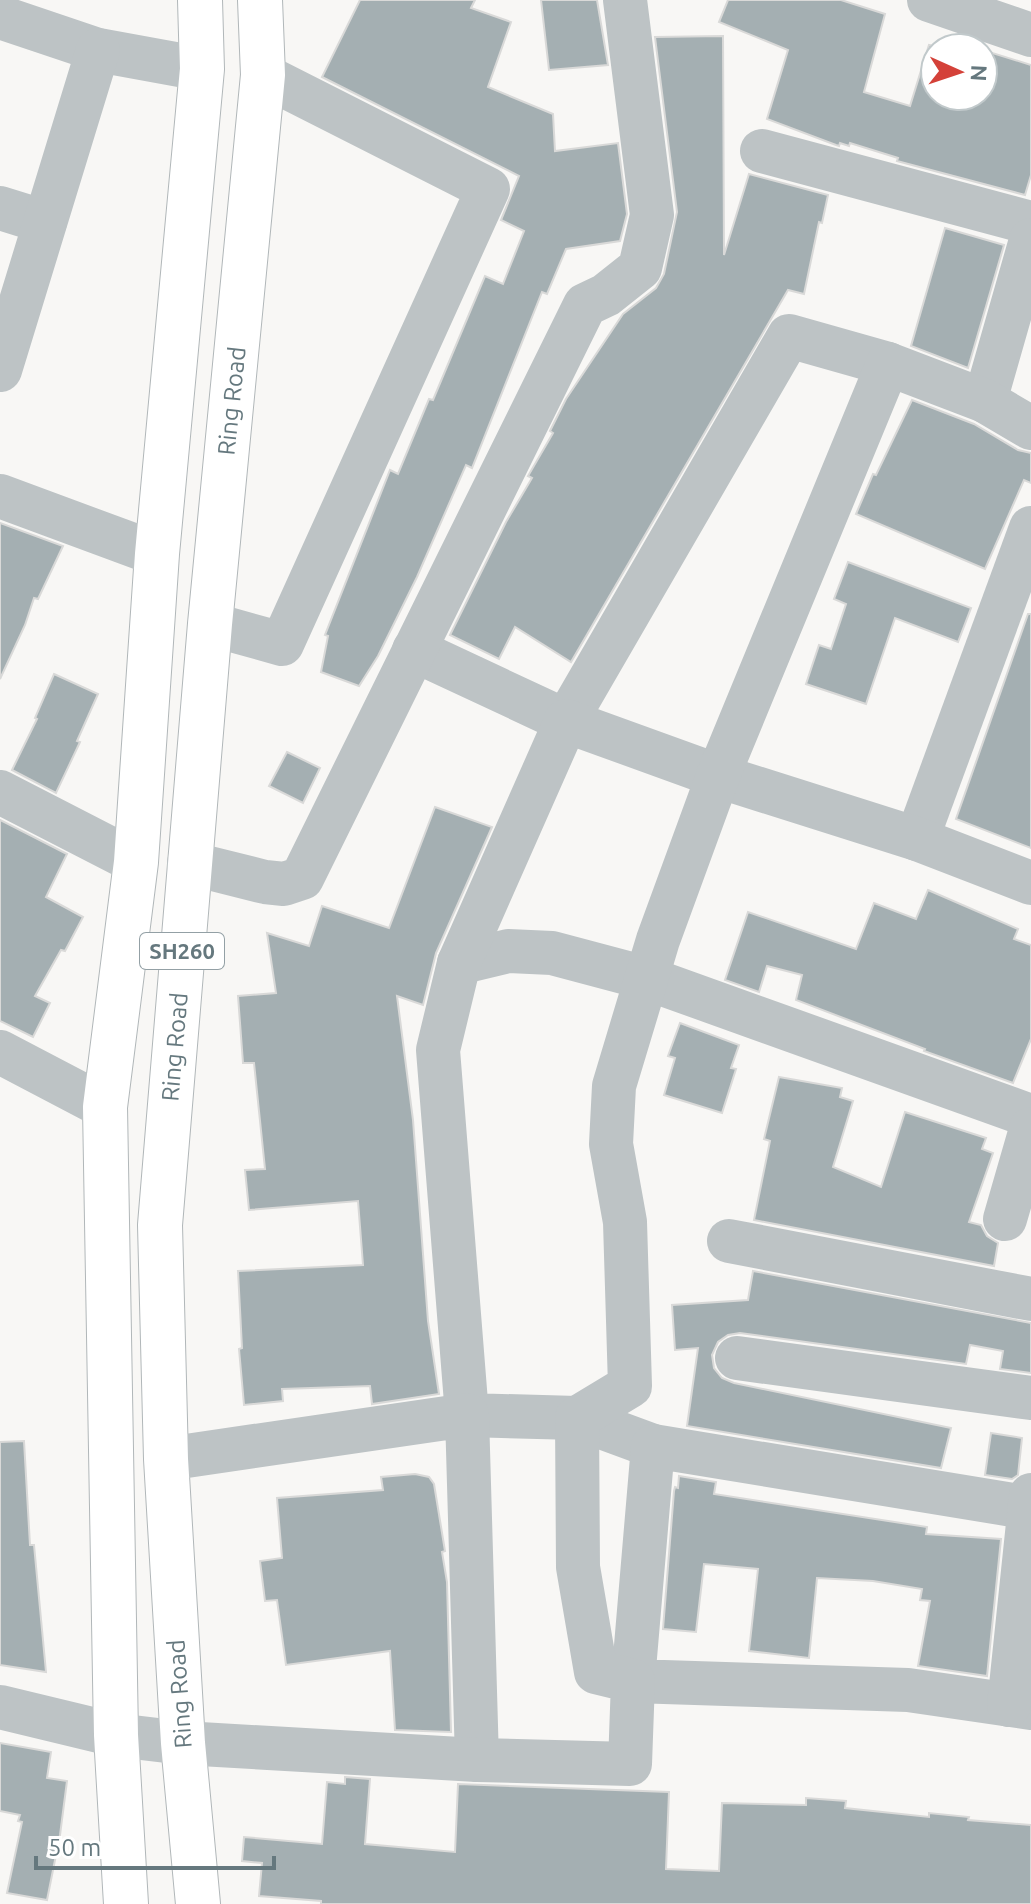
<svg xmlns="http://www.w3.org/2000/svg" width="1031" height="1904" font-family="Ubuntu,sans-serif">
	<style>
		.building { fill: #a4afb2; stroke: #d9d9d8; stroke-width: 2 }
		.lines { fill: none; stroke-linecap: round; stroke-linejoin: round }
		.highway-casing { stroke: #b1b7b9; stroke-width: 46 }
		.minor { stroke: #bdc3c5; stroke-width: 44 }
		.highway { stroke: #fff; stroke-width: 44 }
		.labels { text-anchor: middle; stroke-width: 8; stroke-linejoin: round; paint-order: stroke }
		.shield { fill: #fff; stroke: #93a0a5; stroke-width: 2 }
		.shield-label { font-size: 22px; font-weight: bold; fill: #65787e }
		.street-label { font-size: 24px; fill: #65787e; stroke: #fff }
	</style>
	<rect width="100%" height="100%" fill="#f8f7f5"/>
	<g class="building">
		<polygon points="360,0 475,0 471,8 511,22 488,87 553,114 555,151 618,143 627,214 620,241 566,249 547,294 542,292 472,468 466,465 417,577 378,656 359,686 321,672 328,636 325,635 390,470 398,474 429,399 433,400 485,276 503,284 524,231 501,220 519,176 322,77"/>
		<polygon points="541,0 597,0 608,65 549,70"/>
		<polygon points="728,0 841,0 885,14 864,92 910,106 929,45 935,46 935,96 983,96 983,50 1031,65 1031,175 1025,195 897,161 898,158 850,143 849,146 840,143 839,146 836,145 767,119 788,50 719,22"/>
		<polygon points="723,36 724,255 749,174 828,195 822,223 819,222 804,294 788,290 571,662 515,627 499,659 450,635 506,522 532,478 528,476 553,433 550,431 566,399 623,314 656,288 664,274 677,212 655,37"/>
		<polygon points="945,228 1004,245 968,368 911,346"/>
		<polygon points="912,400 974,424 1018,450 1031,453 1031,483 1024,480 985,569 856,514 873,474 876,475"/>
		<polygon points="0,523 63,546 38,599 34,598 25,625 0,679"/>
		<polygon points="848,562 971,608 958,642 895,618 866,704 806,684 819,645 831,649 846,604 834,599"/>
		<polygon points="1028,614 1031,614 1031,848 956,819"/>
		<polygon points="54,674 98,694 77,741 80,742 56,793 12,770 37,719 35,718"/>
		<polygon points="287,752 320,768 303,803 269,786"/>
		<polygon points="435,807 492,827 436,953 423,1005 397,996 413,1120 428,1321 439,1394 372,1404 370,1386 282,1389 283,1401 244,1405 239,1349 242,1348 238,1271 363,1265 358,1201 249,1210 245,1170 265,1169 254,1063 243,1063 238,996 276,993 267,933 309,946 322,906 389,928"/>
		<polygon points="0,820 67,854 46,897 83,917 65,951 61,950 35,996 50,1003 33,1037 0,1021"/>
		<polygon points="928,890 1018,929 1014,939 1031,945 1031,1039 1013,1083 924,1051 925,1049 796,1000 802,975 767,966 759,992 725,980 748,912 856,949 874,903 916,919"/>
		<polygon points="680,1023 739,1045 731,1068 736,1069 722,1113 664,1095 675,1058 668,1056"/>
		<polygon points="779,1077 842,1088 840,1097 853,1101 833,1167 881,1187 905,1112 986,1138 982,1149 993,1153 969,1222 981,1225 987,1236 998,1243 994,1266 754,1220 770,1141 764,1139"/>
		<polygon points="753,1271 1031,1323 1031,1373 1000,1369 1003,1351 970,1345 966,1364 740,1333 728,1335 718,1342 712,1355 714,1368 722,1378 734,1383 951,1428 941,1468 687,1426 698,1348 675,1350 672,1305 748,1300"/>
		<polygon points="991,1433 1022,1438 1018,1475 1012,1479 985,1475"/>
		<polygon points="24,1441 30,1545 34,1545 46,1672 0,1665 0,1442"/>
		<polygon points="415,1474 429,1477 434,1484 445,1551 442,1552 447,1582 451,1732 395,1730 390,1651 286,1665 277,1600 265,1601 260,1561 282,1558 277,1498 383,1490 381,1477"/>
		<polygon points="679,1476 716,1482 714,1494 927,1527 926,1534 1001,1539 987,1676 918,1666 930,1601 920,1600 922,1589 873,1581 817,1578 809,1658 749,1651 758,1569 704,1564 696,1632 663,1629 674,1491 675,1487 678,1488"/>
		<polygon points="0,1743 51,1752 47,1778 67,1781 60,1835 47,1900 7,1893 22,1822 18,1821 20,1815 0,1811"/>
		<polygon points="345,1777 370,1779 365,1844 455,1852 458,1784 669,1792 666,1869 719,1871 722,1803 806,1805 806,1798 846,1801 845,1808 929,1817 929,1813 969,1817 968,1820 1031,1825 1031,1904 321,1904 321,1901 259,1896 262,1863 242,1861 244,1837 322,1844 327,1782 345,1784"/>
	</g>
	<g class="lines">
		<g class="highway-casing">
			<g id="highway">
				<polyline points="126,1904 116,1735 105,1107 136,862 157,554 202,69 200,0"/>
				<polyline points="198,1904 183,1743 166,1459 160,1225 210,624 263,75 260,0"/>
			</g>
		</g>
		<g class="minor">
			<polyline points="929,0 1031,35"/>
			<polyline points="0,17 98,50 202,69"/>
			<polyline points="762,151 1031,223"/>
			<polyline points="0,208 45,222"/>
			<polyline points="0,370 98,50"/>
			<polyline points="985,401 1031,240"/>
			<polyline points="0,496 157,554"/>
			<polyline points="210,624 282,644 488,189 263,75"/>
			<polyline points="414,650 566,721 789,336 888,364"/>
			<polyline points="0,792 136,862"/>
			<polyline points="917,839 1031,528"/>
			<polyline points="189,863 265,882 284,884 302,878 585,305 606,295 640,268 652,215 625,0"/>
			<polyline points="459,963 508,951 552,953 646,978 1031,1116"/>
			<polyline points="0,1052 105,1107"/>
			<polyline points="1005,1219 1031,1129"/>
			<polyline points="729,1241 1031,1299"/>
			<polyline points="737,1358 1031,1398"/>
			<polyline points="653,1446 577,1418 467,1415 438,1050 459,963 566,721 718,776 917,839 1031,883"/>
			<polyline points="166,1459 467,1415 477,1760"/>
			<polyline points="1031,1508 653,1446 633,1681 908,1690 1031,1708"/>
			<polyline points="1009,1705 1031,1495"/>
			<polyline points="0,1707 116,1735 183,1743 477,1760 630,1764 633,1681 596,1672 578,1567 577,1418 630,1386 625,1222 611,1144 614,1086 658,940 718,776 888,364 985,401 1031,428"/>
		</g>
		<use href="#highway" class="highway"/>
	</g>
	<g class="labels">
		<rect class="shield" x="140" y="933" width="84" height="36" rx="6"/>
		<g class="shield-label">
			<text x="182" y="959">SH260</text>
		</g>
		<g class="street-label">
			<text transform="translate(232 401) rotate(-84)" y="8">Ring Road</text>
			<text transform="translate(175 1047) rotate(-85)" y="8">Ring Road</text>
			<text transform="translate(180 1694) rotate(-94)" y="8">Ring Road</text>
		</g>
	</g>
	<g transform="translate(959 72) rotate(93)"><circle r="38" fill="#ffffff" stroke="#c1c9cb" stroke-width="2"/>
	<path d="M0-6L14 30L0 20L-14 30Z" fill="#d44139"/>
	<text y="-12" font-size="22" font-weight="bold" text-anchor="middle" fill="#65787e">N</text>
	</g>
	<path d="M36 1856v12h238v-12" fill="none" stroke="#65787e" stroke-width="4"/>
	<text x="48" y="1856" font-size="24" fill="#65787e" stroke="#ffffff" stroke-width="6" paint-order="stroke">50 m</text>
</svg>
